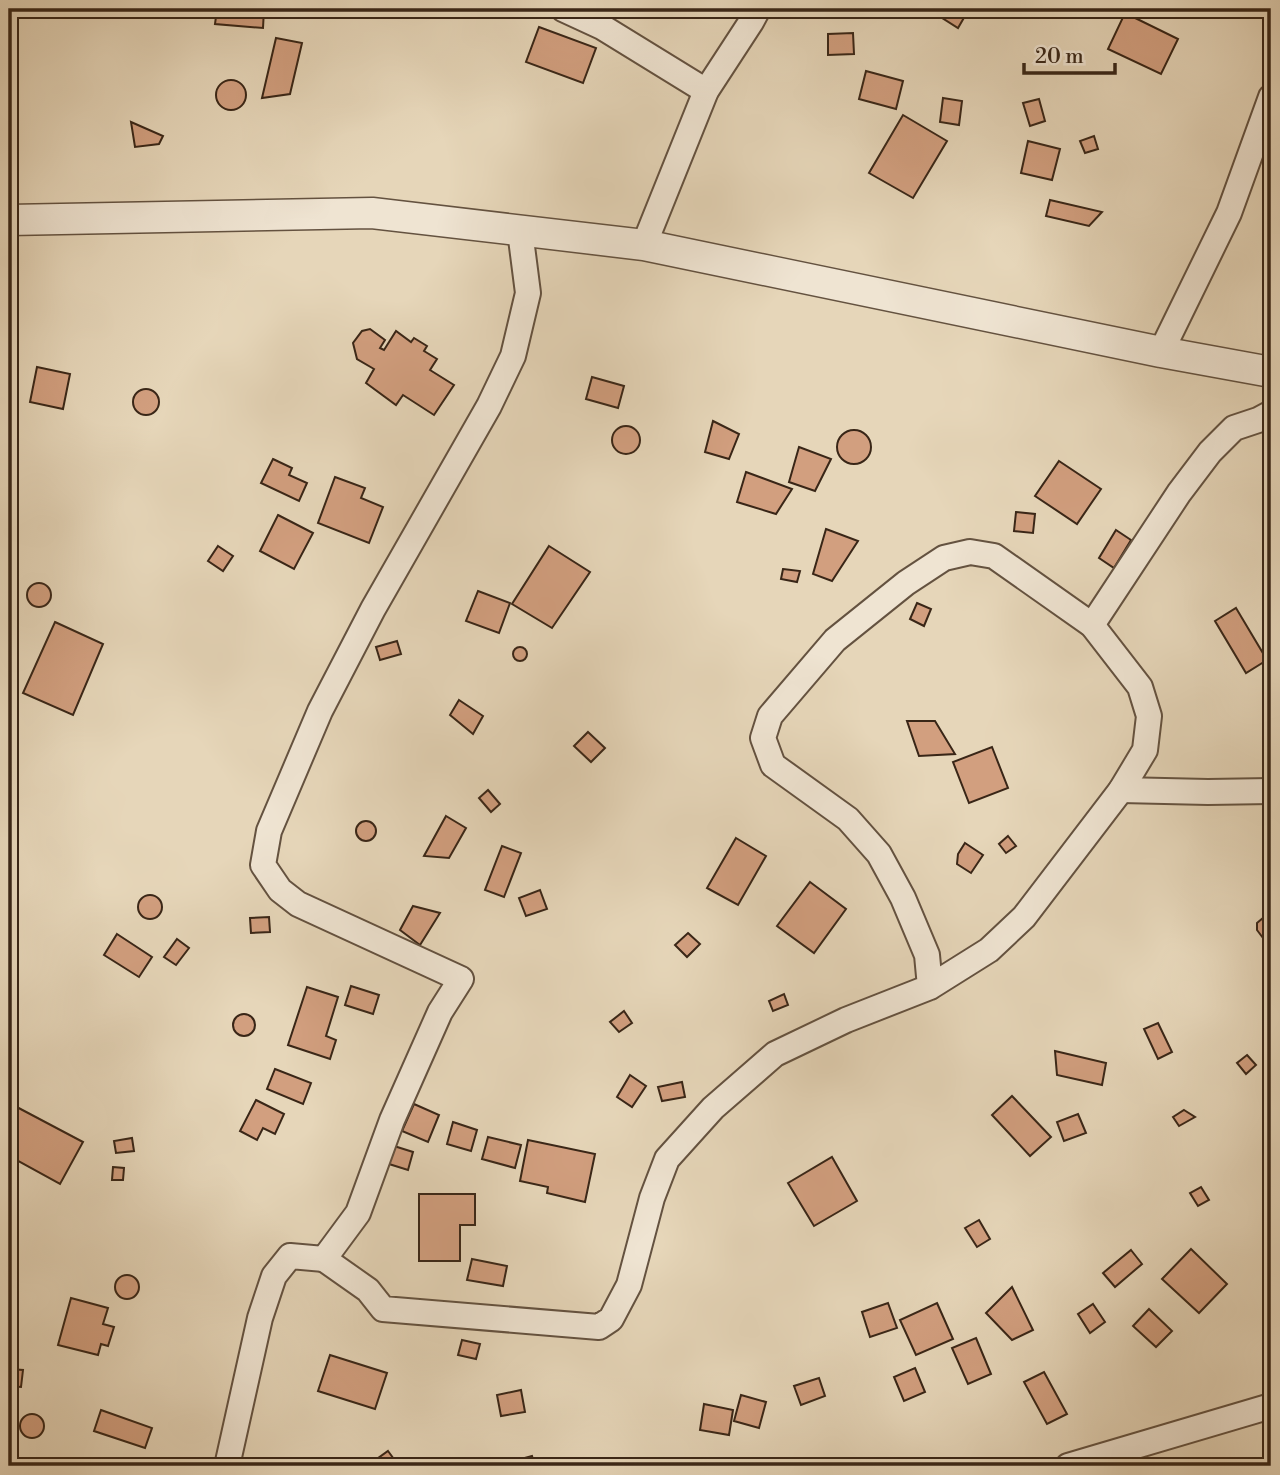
<svg xmlns="http://www.w3.org/2000/svg" width="1280" height="1475" font-family="'Libre Bodoni',serif">
	<style>
		.building { fill: #d29f7f; stroke: #392617; stroke-width: 2 }
		.lines { fill: none; stroke-linecap: round; stroke-linejoin: round }
		.minor-casing { stroke: #645240; stroke-width: 28 }
		.tertiary-casing { stroke: #645240; stroke-width: 33 }
		.minor { stroke: #efe4d2; stroke-width: 24 }
		.tertiary { stroke: #efe4d2; stroke-width: 30 }
	</style>
	<rect width="100%" height="100%" fill="#e6d6b9"/>
	<filter id="stains"><feTurbulence type="fractalNoise" baseFrequency=".00286" numOctaves="4"/><feColorMatrix values="0 0 0 0 .2 0 0 0 0 .09 0 0 0 0 .02 0 0 0 .5 -.17"/></filter>
	<radialGradient id="worn" r=".72"><stop offset=".6" stop-color="#630" stop-opacity="0"/><stop offset="1" stop-color="#630" stop-opacity=".3"/></radialGradient>
	<g class="building">
		<polygon points="217,9 264,9 263,28 215,24"/>
		<polygon points="285,9 300,9 298,16"/>
		<polygon points="928,9 969,9 958,28"/>
		<polygon points="1125,13 1178,39 1161,74 1108,49"/>
		<polygon points="539,27 596,48 583,83 526,62"/>
		<polygon points="853,33 854,54 828,55 828,34"/>
		<polygon points="276,38 302,43 290,94 262,98"/>
		<polygon points="866,71 903,81 896,109 859,99"/>
		<circle cx="231" cy="95" r="15"/>
		<polygon points="943,98 962,101 959,125 940,122"/>
		<polygon points="1039,99 1045,121 1030,126 1023,103"/>
		<polygon points="903,115 947,141 913,198 869,173"/>
		<polygon points="131,122 163,136 159,144 135,147"/>
		<polygon points="1094,136 1098,149 1085,153 1080,141"/>
		<polygon points="1028,141 1060,149 1052,180 1021,173"/>
		<polygon points="1050,200 1102,212 1089,226 1046,216"/>
		<polygon points="370,329 385,340 380,348 384,350 396,331 411,342 414,338 427,346 424,351 437,359 430,370 454,385 434,415 403,395 396,405 366,383 374,369 357,359 353,343 362,331"/>
		<polygon points="37,367 70,374 63,409 30,402"/>
		<polygon points="592,377 624,386 618,408 586,399"/>
		<circle cx="146" cy="402" r="13"/>
		<polygon points="713,421 739,434 729,459 705,452"/>
		<circle cx="626" cy="440" r="14"/>
		<circle cx="854" cy="447" r="17"/>
		<polygon points="799,447 831,459 815,491 789,482"/>
		<polygon points="273,459 292,468 289,475 307,483 299,501 261,483"/>
		<polygon points="1059,461 1101,489 1077,524 1035,496"/>
		<polygon points="746,472 792,489 776,514 737,502"/>
		<polygon points="335,477 365,488 361,498 383,507 369,543 318,523"/>
		<polygon points="1016,512 1035,514 1033,533 1014,531"/>
		<polygon points="278,515 313,533 294,569 260,551"/>
		<polygon points="826,529 858,541 832,581 813,574"/>
		<polygon points="1116,530 1131,540 1114,568 1099,558"/>
		<polygon points="218,546 233,556 223,571 208,561"/>
		<polygon points="549,546 590,572 552,628 512,604"/>
		<polygon points="783,569 800,571 797,582 781,579"/>
		<circle cx="39" cy="595" r="12"/>
		<polygon points="478,591 510,603 499,633 466,621"/>
		<polygon points="917,603 931,609 924,626 910,619"/>
		<polygon points="1236,608 1267,660 1246,673 1215,621"/>
		<polygon points="55,622 103,644 73,715 23,693"/>
		<polygon points="397,641 401,654 380,660 376,647"/>
		<circle cx="520" cy="654" r="7"/>
		<polygon points="459,700 483,716 473,734 450,715"/>
		<polygon points="907,721 935,721 955,754 919,756"/>
		<polygon points="588,732 605,748 591,762 574,746"/>
		<polygon points="992,747 1008,788 969,803 953,762"/>
		<polygon points="488,790 500,804 491,812 479,798"/>
		<polygon points="446,816 466,828 449,858 424,856"/>
		<circle cx="366" cy="831" r="10"/>
		<polygon points="1008,836 1016,846 1006,853 999,844"/>
		<polygon points="736,838 766,856 738,905 707,888"/>
		<polygon points="965,843 983,855 971,873 957,864 958,854"/>
		<polygon points="502,846 521,853 504,897 485,890"/>
		<polygon points="810,882 846,909 814,953 777,926"/>
		<polygon points="540,890 547,909 526,916 519,898"/>
		<circle cx="150" cy="907" r="12"/>
		<polygon points="413,906 440,913 420,945 400,930"/>
		<polygon points="269,917 270,932 251,933 250,918"/>
		<polygon points="1270,917 1271,937 1263,938 1257,930 1257,923 1263,918"/>
		<polygon points="688,933 700,944 687,957 675,945"/>
		<polygon points="117,934 152,957 139,977 104,955"/>
		<polygon points="177,939 189,948 176,965 164,957"/>
		<polygon points="351,986 379,995 373,1014 345,1005"/>
		<polygon points="307,987 338,997 326,1036 336,1040 330,1059 288,1045"/>
		<polygon points="784,994 788,1005 773,1011 769,1001"/>
		<polygon points="624,1011 632,1023 619,1032 610,1022"/>
		<circle cx="244" cy="1025" r="11"/>
		<polygon points="1158,1023 1172,1052 1158,1059 1144,1029"/>
		<polygon points="1055,1051 1106,1063 1102,1085 1057,1075"/>
		<polygon points="1247,1055 1256,1065 1246,1074 1237,1063"/>
		<polygon points="275,1069 311,1083 303,1104 267,1089"/>
		<polygon points="630,1075 646,1086 632,1107 617,1097"/>
		<polygon points="682,1082 685,1097 662,1101 658,1087"/>
		<polygon points="1012,1096 1051,1137 1030,1156 992,1115"/>
		<polygon points="256,1100 284,1114 275,1134 263,1128 257,1140 240,1131"/>
		<polygon points="414,1104 439,1115 428,1142 402,1131"/>
		<polygon points="13,1105 83,1142 60,1184 9,1156 9,1113"/>
		<polygon points="1184,1110 1195,1117 1179,1126 1173,1117"/>
		<polygon points="1078,1114 1086,1133 1064,1141 1057,1122"/>
		<polygon points="453,1122 477,1130 471,1151 447,1144"/>
		<polygon points="488,1137 521,1145 515,1168 482,1159"/>
		<polygon points="132,1138 134,1151 116,1153 114,1141"/>
		<polygon points="528,1140 595,1154 585,1202 547,1193 548,1187 520,1181"/>
		<polygon points="394,1146 413,1152 408,1170 389,1164"/>
		<polygon points="832,1157 857,1201 814,1226 788,1183"/>
		<polygon points="113,1167 124,1168 123,1180 112,1180"/>
		<polygon points="1201,1187 1209,1200 1198,1206 1190,1193"/>
		<polygon points="419,1194 475,1194 475,1225 460,1225 460,1261 419,1261"/>
		<polygon points="979,1220 990,1239 977,1247 965,1228"/>
		<polygon points="1191,1249 1227,1284 1199,1313 1162,1279"/>
		<polygon points="1131,1250 1142,1264 1115,1287 1103,1273"/>
		<polygon points="472,1259 507,1266 503,1286 467,1280"/>
		<circle cx="127" cy="1287" r="12"/>
		<polygon points="1012,1287 1033,1330 1012,1340 986,1313"/>
		<polygon points="71,1298 108,1308 103,1324 114,1327 108,1346 101,1344 98,1355 58,1345"/>
		<polygon points="888,1303 897,1328 870,1337 862,1312"/>
		<polygon points="937,1303 953,1339 916,1355 900,1320"/>
		<polygon points="1093,1304 1105,1322 1090,1333 1078,1314"/>
		<polygon points="1149,1309 1172,1331 1156,1347 1133,1326"/>
		<polygon points="976,1338 991,1374 968,1384 952,1348"/>
		<polygon points="462,1340 480,1344 476,1359 458,1355"/>
		<polygon points="330,1355 387,1373 375,1409 318,1391"/>
		<polygon points="915,1368 925,1392 904,1401 894,1377"/>
		<polygon points="9,1369 23,1370 21,1387 9,1386"/>
		<polygon points="1044,1372 1067,1414 1047,1424 1024,1382"/>
		<polygon points="819,1378 825,1396 801,1405 794,1386"/>
		<polygon points="521,1390 525,1412 501,1416 497,1395"/>
		<polygon points="741,1395 766,1402 759,1428 734,1421"/>
		<polygon points="704,1404 733,1410 729,1435 700,1430"/>
		<polygon points="101,1410 152,1428 145,1448 94,1431"/>
		<circle cx="32" cy="1426" r="12"/>
		<polygon points="388,1451 399,1466 367,1466"/>
		<polygon points="532,1456 535,1466 511,1466 510,1462"/>
	</g>
	<g class="lines">
		<g class="minor-casing">
			<g id="minor">
				<polyline points="563,9 602,27 706,91"/>
				<polyline points="644,245 706,91 751,22 758,9"/>
				<polyline points="1161,352 1229,213 1271,97"/>
				<polyline points="1092,625 1179,493 1210,452 1234,428 1258,420 1271,413"/>
				<polyline points="1121,790 1208,792 1271,791"/>
				<polyline points="324,1259 368,1290 383,1309 599,1327 611,1319 629,1285 652,1198 667,1159 713,1108 775,1054 846,1020 930,987 989,950 1024,917 1121,790 1145,750 1149,716 1140,687 1092,625 994,556 970,552 944,558 906,583 835,640 770,716 763,738 773,765 848,819 879,854 903,898 927,955 930,987"/>
				<polyline points="227,1466 260,1318 274,1276 290,1256 324,1259 358,1213 392,1120 440,1012 461,979 298,904 280,890 263,865 269,831 320,711 373,609 489,406 513,356 528,293 520,231"/>
				<polyline points="1068,1466 1271,1406"/>
			</g>
		</g>
		<g class="tertiary-casing">
			<polyline id="tertiary" points="9,220 372,213 644,245 1161,352 1271,372"/>
		</g>
		<use href="#minor" class="minor"/>
		<use href="#tertiary" class="tertiary"/>
	</g>
	<rect width="1280" height="1475" fill="none" stroke="#e6d6b9" stroke-width="35"/>
	<rect x="10" y="10" width="1259" height="1454" fill="none" stroke="#392617" stroke-width="3.5"/>
	<rect x="18" y="18" width="1245" height="1440" fill="none" stroke="#392617" stroke-width="2"/>
	<path d="M1024 63v10h91v-10" fill="none" stroke="#392617" stroke-width="3.5"/>
	<text x="1035" y="63" font-size="21" fill="#392617" stroke="#efe4d2" stroke-width="5" paint-order="stroke">20 m</text>
	<rect width="100%" height="100%" filter="url(#stains)"/>
	<rect width="100%" height="100%" fill="url(#worn)"/>
</svg>
